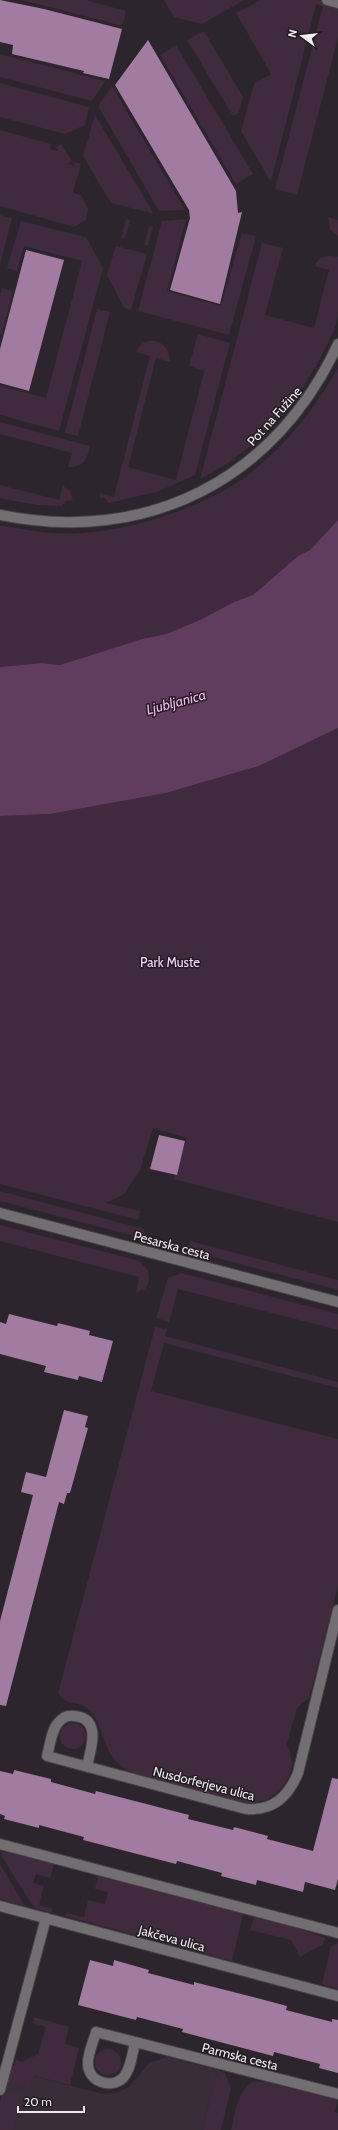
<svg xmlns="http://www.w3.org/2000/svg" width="338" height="2130" font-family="Cabin,sans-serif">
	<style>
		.built { fill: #392d39 }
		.green { fill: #3f2a3e }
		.water { fill: #603d5f }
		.building { fill: #a27ba0 }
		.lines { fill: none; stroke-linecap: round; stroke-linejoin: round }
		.minor-casing { stroke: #484148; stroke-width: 12 }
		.minor { stroke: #726e72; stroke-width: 10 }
		.labels { text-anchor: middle; stroke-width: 3; stroke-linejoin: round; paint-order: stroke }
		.street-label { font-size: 13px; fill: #f0ebf0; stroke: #231c23 }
		.park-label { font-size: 13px; fill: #fad6f8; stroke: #231c23 }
		.water-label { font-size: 14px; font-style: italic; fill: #f3b8f1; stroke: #231c23 }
	</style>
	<rect width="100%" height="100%" fill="#2d252d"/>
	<polygon class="built" points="167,2057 218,2070 202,2130 0,2130 0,2103 6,2082 33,2076 103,2094 115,2093 129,2087 149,2063"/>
	<g class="green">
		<polygon points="22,0 86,0 126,11 122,26"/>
		<polygon points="164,0 244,0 202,24 174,17"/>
		<polygon points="261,0 338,0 338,38 297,195 275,189 323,6 316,4 271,182 241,131 254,84 271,74 236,13"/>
		<polygon points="204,31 243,97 239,113 233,116 187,40"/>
		<polygon points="176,45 253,174 236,184 160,55"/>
		<polygon points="0,54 105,81 92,101 0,77"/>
		<polygon points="0,83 89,107 85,125 65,134 0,117"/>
		<polygon points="112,86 185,210 159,211 98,106"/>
		<polygon points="95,115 154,214 111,203 83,156"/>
		<polygon points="0,130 51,144 50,149 58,151 56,147 61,144 72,161 67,164 74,166 75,162 81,164 73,193 81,195 88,208 86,220 74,227 0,206"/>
		<polygon points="0,215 12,218 0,265"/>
		<polygon points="328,217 338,220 338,236 330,230"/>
		<polygon points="126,219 130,220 125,239 121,238"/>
		<polygon points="186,219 167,291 221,306 242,233 256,236 229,335 138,311 162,221"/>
		<polygon points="21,221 86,237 103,268 59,431 0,415 0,386 46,398 82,261 24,246 17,271 7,268"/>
		<polygon points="149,226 153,227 148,246 144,245"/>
		<path d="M262 243 283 248 265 315 314 328 329 270 315 266C319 255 328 255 338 257 338 276 338 296 338 315 337 326 330 339 325 349 298 404 255 452 200 479Z"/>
		<polygon points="116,246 147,254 131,310 124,308 107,275"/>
		<polygon points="2,288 13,291 2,334 0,334 0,296"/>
		<polygon points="97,309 110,312 78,436 65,433"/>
		<path d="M198 334 230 343 195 475 157 492 108 503 105 498H100V493L114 497 150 356 136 352C144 332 172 341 170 362L156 358 128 467 176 480 204 371 189 366Z"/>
		<path d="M338 368V520L310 550 298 556 253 595 234 602 200 620 166 634 142 639 60 665 42 663 0 667V525C17 528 34 532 51 533 111 538 195 512 244 478 283 449 314 410 338 368Z"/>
		<path d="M0 422 90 446C87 459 84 467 68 467L72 453 0 434Z"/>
		<polygon points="0,485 59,500 63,486 70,491 73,500 66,501 62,506 37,505 4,499 0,498"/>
		<polygon points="338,728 338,1222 174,1179 187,1138 153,1128 140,1170 124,1194 106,1203 140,1211 138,1220 0,1184 0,816 50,814 166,793 259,766"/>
		<polygon points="0,1191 144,1229 146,1239 0,1201"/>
		<polygon points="0,1225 140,1261 148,1271 149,1282 145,1289 136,1293 139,1277 0,1241"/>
		<polygon points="190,1241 338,1280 338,1290 187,1250"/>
		<polygon points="181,1273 338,1314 338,1330 178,1289 169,1322 156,1318 168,1278"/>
		<path d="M155 1327 167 1329 165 1336 338 1382V1388L164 1343 151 1391 338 1439V1586L309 1698 297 1708 287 1744 293 1765 286 1782 280 1790 268 1799 255 1803H246L133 1773C97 1756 109 1727 87 1708 78 1700 68 1708 58 1693Z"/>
		<circle cx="73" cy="1736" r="13"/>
		<polygon points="2,1851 54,1864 50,1878 36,1874 33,1883 44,1886 39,1905 53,1909 51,1913 34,1908 1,1855"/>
		<polygon points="0,1864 25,1906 0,1899"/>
		<polygon points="98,1876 243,1914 232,1961 65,1916 66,1913 84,1917 88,1900 105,1904 108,1892 95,1889"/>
		<polygon points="254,1917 298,1928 325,1938 323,1944 300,1957 291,1940 250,1930"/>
		<polygon points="338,1943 338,1989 322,1984 331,1946"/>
		<polygon points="34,2017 69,2027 65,2044 79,2048 70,2085 34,2076 30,2089 6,2082 10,2065 14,2066 16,2060 22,2062 38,2054 46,2027 33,2023"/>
		<circle cx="108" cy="2062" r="13"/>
		<polygon points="218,2070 225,2073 231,2089 221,2130 202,2130"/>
		<path d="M255 2081 265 2082 338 2100 335 2112 338 2113V2130H231C235 2115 238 2086 255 2081Z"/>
		<polygon points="4,2088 23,2093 13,2130 0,2130 0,2103"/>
	</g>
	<polygon class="water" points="338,520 338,728 259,766 166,793 50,814 0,816 0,667 42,663 60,665 142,639 166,634 200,620 234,602 253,595 298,556 310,550"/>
	<g class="building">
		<polygon points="0,0 44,9 122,29 109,79 83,73 84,71 12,54 13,45 0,42"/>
		<polygon points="148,40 236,191 238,213 242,212 220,304 170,290 190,218 189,210 115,85"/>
		<polygon points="26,250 64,260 29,391 0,383 0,349"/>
		<polygon points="159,1135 185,1141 177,1175 150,1169"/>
		<polygon points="9,1314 57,1326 58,1323 90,1331 89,1335 113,1341 102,1382 79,1376 78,1380 44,1372 46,1366 0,1354 0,1322 6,1324"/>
		<polygon points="64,1410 88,1416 85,1427 88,1428 70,1493 67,1493 64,1504 59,1502 6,1706 0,1705 0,1621 33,1495 21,1492 26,1472 46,1477"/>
		<polygon points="14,1770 51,1779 51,1782 95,1794 96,1791 189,1815 188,1819 233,1830 234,1827 268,1836 267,1839 313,1851 332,1778 338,1779 338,1879 335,1890 305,1882 303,1892 257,1880 256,1885 221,1876 222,1873 177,1861 176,1864 83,1840 84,1837 39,1825 39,1828 4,1819 5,1816 0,1814 0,1771 13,1774"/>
		<polygon points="90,1960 113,1966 114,1960 149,1970 148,1973 194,1985 194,1982 253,1997 287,2006 286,2010 332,2022 332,2019 338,2020 338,2073 319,2068 320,2064 274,2052 273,2056 182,2032 183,2029 137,2017 136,2020 78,2005"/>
	</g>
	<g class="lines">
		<g class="minor-casing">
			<g id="minor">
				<polyline points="327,0 338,3"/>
				<path d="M0 515C147 545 275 480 338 344"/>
				<polyline points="0,1213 338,1302"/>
				<path d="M87 1766C91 1749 102 1718 74 1716 68 1715 62 1718 58 1723 51 1731 50 1746 47 1756L246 1809C273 1811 288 1797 298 1773L338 1610"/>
				<polyline points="0,1844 338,1933"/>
				<polyline points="0,1906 338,1996"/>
				<path d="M135 2043C132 2054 131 2069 123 2078 111 2089 89 2082 88 2065 87 2055 93 2043 96 2032L338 2094"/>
				<polyline points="0,2090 46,1918"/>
			</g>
		</g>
		<use href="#minor" class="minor"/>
	</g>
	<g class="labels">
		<g class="street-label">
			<text transform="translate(274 416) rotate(-48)" y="5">Pot na Fužine</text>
			<text transform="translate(172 1245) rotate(15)" y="5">Pesarska cesta</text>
			<text transform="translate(204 1783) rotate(14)" y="5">Nusdorferjeva ulica</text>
			<text transform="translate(172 1938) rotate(15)" y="5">Jakčeva ulica</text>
			<text transform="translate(240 2056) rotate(14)" y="5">Parmska cesta</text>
		</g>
		<g class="park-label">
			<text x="170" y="967">Park Muste</text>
		</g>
		<g class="water-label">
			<text transform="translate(176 702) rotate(-15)" y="5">Ljubljanica</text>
		</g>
	</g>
	<g transform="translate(302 36) rotate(285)" stroke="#231c23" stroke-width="3" paint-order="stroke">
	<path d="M0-3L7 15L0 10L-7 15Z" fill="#f0ebf0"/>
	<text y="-6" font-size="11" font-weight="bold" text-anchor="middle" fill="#f0ebf0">N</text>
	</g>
	<path d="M18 2106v6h66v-6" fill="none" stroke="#f0ebf0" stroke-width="2"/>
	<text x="24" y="2106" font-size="12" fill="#f0ebf0" stroke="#231c23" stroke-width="3" paint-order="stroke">20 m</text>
</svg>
